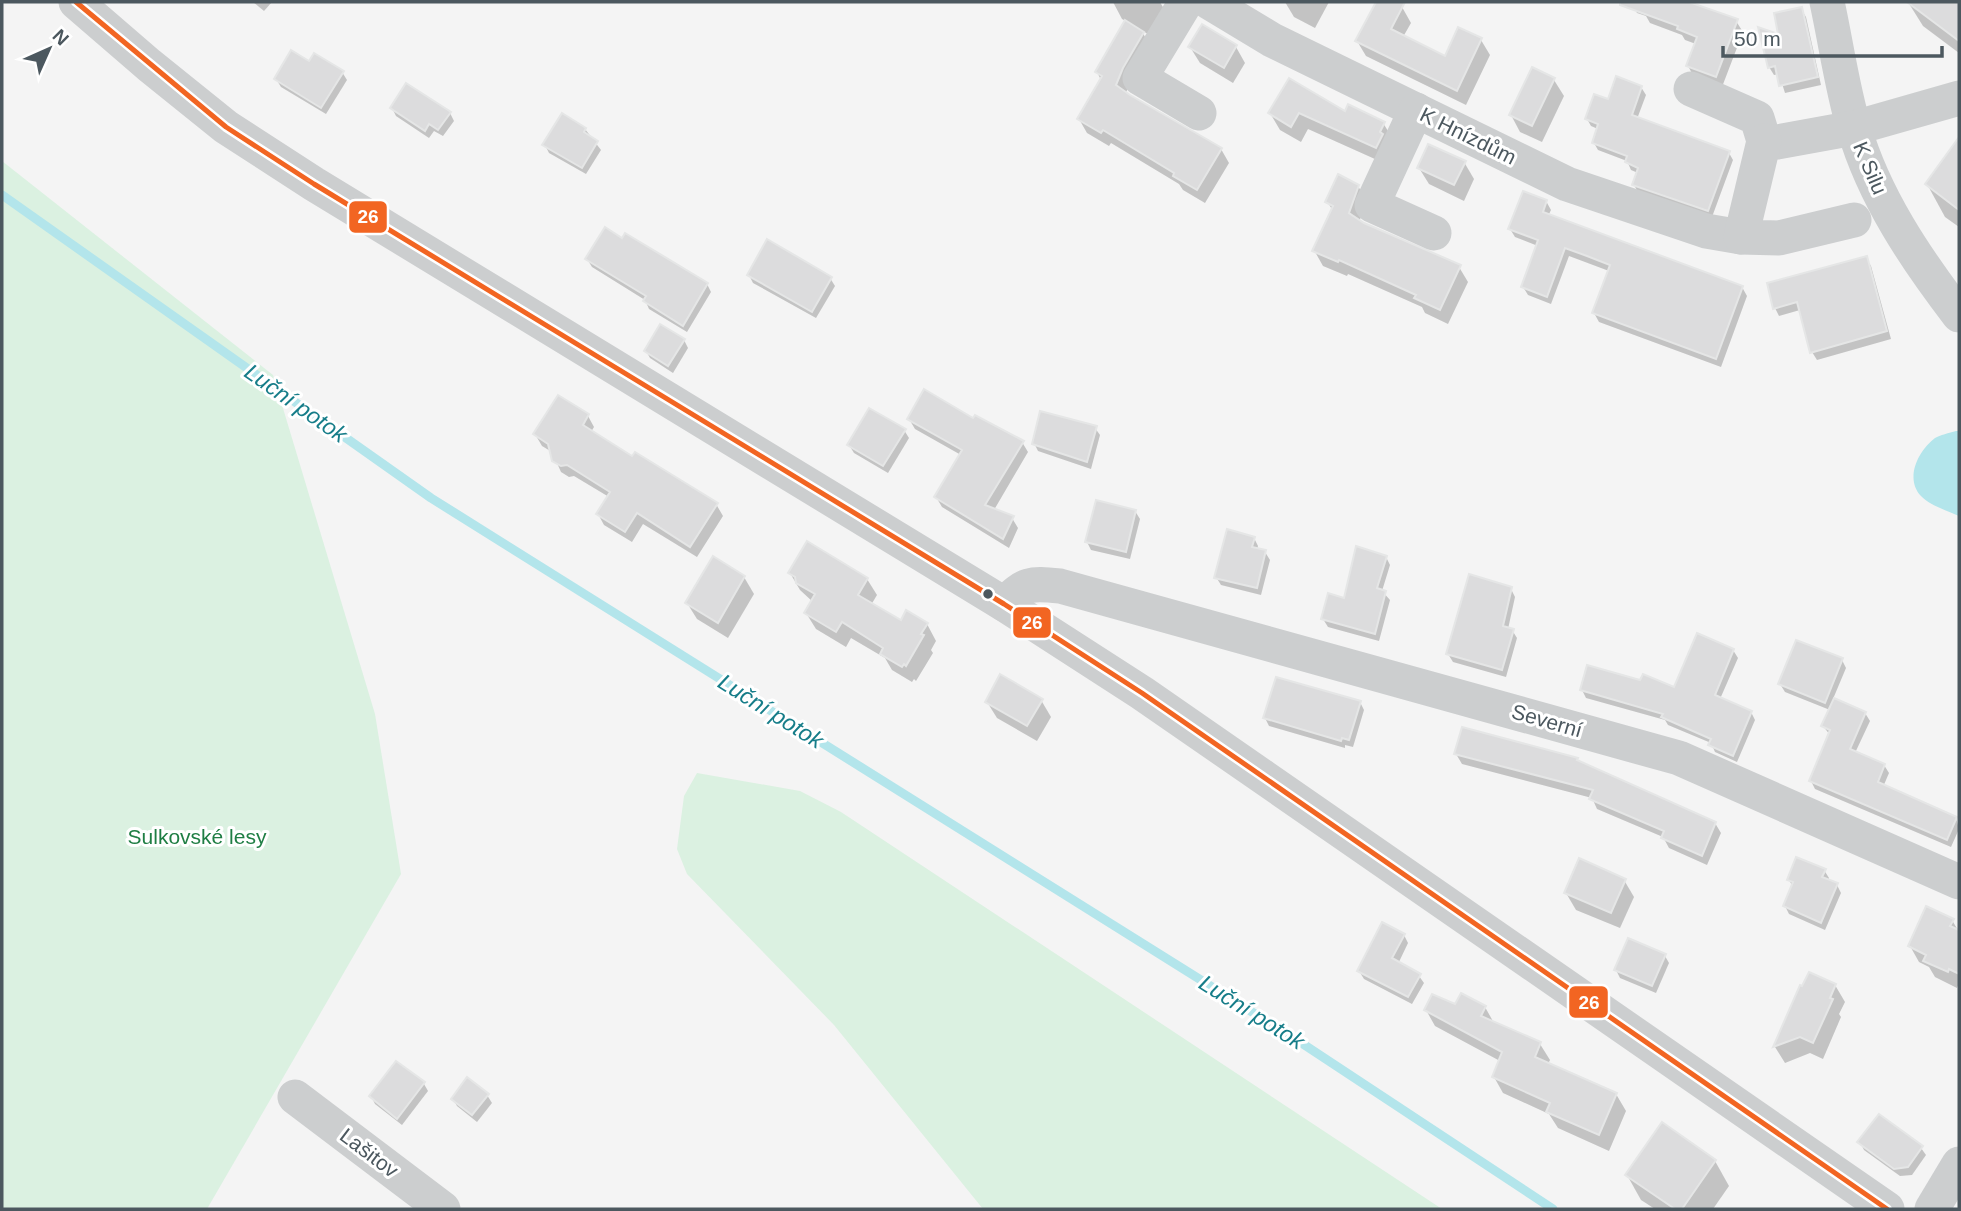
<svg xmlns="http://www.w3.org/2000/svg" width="1961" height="1211" font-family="Helvetica,sans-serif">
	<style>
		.green { fill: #dbf1e1 }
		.water { fill: #b3e5eb }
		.shadow { fill: #0003 }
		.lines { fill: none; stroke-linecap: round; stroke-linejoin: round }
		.stream { stroke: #b3e5eb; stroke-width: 9 }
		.building { fill: #dcdcdd; stroke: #e5e6e6; stroke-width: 2 }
		.minor { stroke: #cccecf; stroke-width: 35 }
		.bus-1-casing { stroke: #fff; stroke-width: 10 }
		.bus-1 { stroke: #f26522; stroke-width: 5 }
		.bus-dot { fill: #4c585f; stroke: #fff; stroke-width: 2.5 }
		.labels { text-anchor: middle; stroke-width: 6; stroke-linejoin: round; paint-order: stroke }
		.street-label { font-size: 21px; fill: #4c585f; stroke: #fff }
		.park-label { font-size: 21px; fill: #1f7e44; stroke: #fff }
		.water-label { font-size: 23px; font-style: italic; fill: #167d89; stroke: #fff }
		.line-badge { stroke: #fff; stroke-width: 2.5 }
		.badge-label { font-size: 19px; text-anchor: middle; font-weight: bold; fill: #fff }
	</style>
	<rect width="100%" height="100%" fill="#f4f4f4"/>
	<g class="green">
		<polygon points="2,161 273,375 375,714 401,874 207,1209 2,1209"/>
		<polygon points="697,773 800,791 841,812 1442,1209 983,1209 834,1025 687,874 677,849 684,796"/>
	</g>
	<path class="water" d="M1956 431H1959V516C1948 511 1929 505 1921 496 1904 478 1919 450 1935 438 1940 435 1949 433 1956 431Z"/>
	<g class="shadow">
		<polygon points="253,2 272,2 264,11"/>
		<polygon points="1113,2 1160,2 1168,16 1155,38 1141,30 1151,47 1125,94 1221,149 1229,163 1205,203 1183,190 1179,184 1111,143 1109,146 1087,133 1079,119 1101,80 1097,72 1126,21 1122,19"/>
		<polygon points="1285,2 1329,2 1315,28 1294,17"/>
		<polygon points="1378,2 1392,2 1402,7 1411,23 1403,37 1446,59 1481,40 1490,55 1466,105 1366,56 1357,41"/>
		<polygon points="1631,2 1684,2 1736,21 1743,32 1722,87 1694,77 1688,66 1696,44 1685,40 1682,35 1650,23 1646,16 1637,13"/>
		<polygon points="1908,2 1959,2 1959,53 1923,26"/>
		<polygon points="1801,9 1806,17 1821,85 1785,93 1779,74 1774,75 1769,67 1780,36"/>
		<polygon points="1190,47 1236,47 1245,63 1233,83 1200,63"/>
		<polygon points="342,72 347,80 326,114 281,87 276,79"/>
		<polygon points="1290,80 1346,114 1383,123 1393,139 1386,164 1308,129 1301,142 1280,130 1270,113"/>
		<polygon points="1554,80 1564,96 1542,142 1520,132 1511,115"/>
		<polygon points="407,86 450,113 454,121 443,136 434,131 429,138 396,116 392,108"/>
		<polygon points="1641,87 1646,95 1637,119 1729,153 1733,160 1712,217 1638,192 1634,185 1638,173 1631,170 1627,161 1598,150 1594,143 1598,129 1591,126 1587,119 1609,101"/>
		<polygon points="585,129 601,150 586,174 549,153 545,145"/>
		<polygon points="1959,140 1959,227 1945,217 1927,184"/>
		<polygon points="1464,162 1474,179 1464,201 1429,184 1419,168"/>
		<polygon points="1358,186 1367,201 1359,222 1459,267 1468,282 1448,324 1425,313 1422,307 1348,274 1347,276 1323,266 1314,250 1333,211 1327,201"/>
		<polygon points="1546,201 1551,210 1548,216 1742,287 1747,296 1721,367 1599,322 1594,313 1609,271 1569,256 1551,304 1528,295 1523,287 1538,246 1515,237 1510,229"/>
		<polygon points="1866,258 1871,266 1891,339 1817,360 1812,352 1800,310 1779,316 1775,308"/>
		<polygon points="587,259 707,284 711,292 687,332 649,309 645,300 592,267"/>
		<polygon points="749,275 830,278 835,286 816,318 753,283"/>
		<polygon points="684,340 688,348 673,373 650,358 646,351"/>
		<polygon points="588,416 594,427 591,432 633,459 716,504 723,516 697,557 643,524 632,542 604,525 598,514 609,497 574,476 569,477 561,472 552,452 542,446 535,434"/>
		<polygon points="909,419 974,420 1022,442 1028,452 994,510 1012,518 1018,528 1009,548 942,507 936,497 961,455 915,429"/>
		<polygon points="1095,428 1100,435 1091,469 1038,451 1034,443"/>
		<polygon points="904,430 909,438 888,473 854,453 849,445"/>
		<polygon points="1135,511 1140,519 1130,559 1091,550 1087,542"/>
		<polygon points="1254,538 1258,546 1257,550 1265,552 1270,560 1261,595 1221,585 1216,577"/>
		<polygon points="1386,557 1390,565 1382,591 1390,600 1379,641 1328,627 1323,619 1346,600"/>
		<polygon points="790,573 867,579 877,595 871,605 901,622 927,624 936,641 931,650 933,653 916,681 914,679 912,682 892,670 885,658 851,638 846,647 816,629 806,613 813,602 800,590"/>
		<polygon points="744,577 754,594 728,638 697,619 687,603"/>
		<polygon points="1511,589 1515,597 1508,629 1512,630 1517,638 1506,677 1453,662 1448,654"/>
		<polygon points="1733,650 1738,658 1720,699 1751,712 1755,720 1737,762 1715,752 1711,743 1668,725 1665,720 1586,698 1582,690 1675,689"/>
		<polygon points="1842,660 1846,668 1833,699 1865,713 1870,721 1855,753 1884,765 1889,773 1883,787 1956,818 1959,829 1951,847 1815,789 1811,781 1830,735 1823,726 1830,710 1785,692 1780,684"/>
		<polygon points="1041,700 1051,717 1037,741 997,718 987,702"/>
		<polygon points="1360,702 1364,710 1353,747 1345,745 1345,748 1269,726 1265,718"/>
		<polygon points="1456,754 1579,763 1715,823 1721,833 1707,865 1669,848 1663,837 1597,809 1592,798 1462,764"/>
		<polygon points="1824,870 1829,878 1828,881 1837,885 1841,893 1825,930 1789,914 1785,906 1793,887 1789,880"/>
		<polygon points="1624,880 1634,897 1620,928 1576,910 1566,893"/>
		<polygon points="1952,920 1959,932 1959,983 1957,988 1935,977 1929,967 1919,962 1910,946"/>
		<polygon points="1404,935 1408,943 1398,964 1419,976 1424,983 1412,1004 1364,979 1359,971"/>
		<polygon points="1665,956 1669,963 1656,993 1620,978 1616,970"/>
		<polygon points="1835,985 1845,1002 1839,1014 1841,1017 1823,1059 1810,1053 1785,1063 1775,1047 1801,987"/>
		<polygon points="1456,1007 1485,1007 1494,1023 1540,1044 1550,1060 1548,1064 1616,1094 1626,1111 1609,1151 1558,1128 1549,1114 1503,1093 1494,1077 1500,1061 1435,1026 1426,1010"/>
		<polygon points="396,1064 424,1084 428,1091 402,1125 375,1104 371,1096"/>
		<polygon points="487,1095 492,1103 477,1122 457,1106 453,1099"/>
		<polygon points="1860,1142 1921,1148 1926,1155 1912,1175 1900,1176 1864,1150"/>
		<polygon points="1715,1161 1729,1186 1713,1209 1655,1209 1641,1200 1627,1175"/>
	</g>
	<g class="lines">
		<polyline class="stream" points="2,195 431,498 1300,1042 1553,1209"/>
	</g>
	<g class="building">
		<polygon points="1376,2 1405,2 1391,29 1445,56 1458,27 1482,38 1457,91 1355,41"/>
		<polygon points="1620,2 1689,2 1738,19 1716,77 1686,66 1697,37 1677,29 1678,26 1620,5"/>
		<polygon points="1907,2 1959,2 1959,41"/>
		<polygon points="1802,7 1818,77 1779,86 1775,66 1768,68 1758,27 1778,34 1774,13"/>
		<polygon points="1125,20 1144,32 1123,68 1116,85 1130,95 1222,148 1197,190 1173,176 1174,173 1103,130 1101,133 1077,119 1102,76 1095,72"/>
		<polygon points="1202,24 1237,45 1224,68 1188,47"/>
		<polygon points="291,50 309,61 314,53 344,71 321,108 274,79"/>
		<polygon points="1532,67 1555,78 1532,126 1509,115"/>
		<polygon points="1616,76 1642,86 1632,115 1730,151 1708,211 1632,185 1638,168 1625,162 1627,156 1592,143 1598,124 1585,119 1594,94 1608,99"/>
		<polygon points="1289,78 1345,111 1348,104 1385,122 1380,132 1383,134 1376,148 1299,113 1291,127 1268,113"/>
		<polygon points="406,83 451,112 438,130 429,124 425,131 390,108"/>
		<polygon points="562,113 586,128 584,132 598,141 582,168 542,145"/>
		<polygon points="1959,137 1959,210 1925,184"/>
		<polygon points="1428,144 1466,161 1454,185 1417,168"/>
		<polygon points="1338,174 1359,185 1349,213 1364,223 1461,265 1440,310 1414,298 1416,295 1339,260 1338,262 1312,251 1333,206 1325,202"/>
		<polygon points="1523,191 1547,200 1543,212 1743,286 1716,359 1592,313 1610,265 1587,256 1565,248 1547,297 1521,287 1538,240 1508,229"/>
		<polygon points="605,227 622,238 625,233 708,283 683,326 643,301 646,296 585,259"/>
		<polygon points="767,239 832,277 812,312 747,275"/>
		<polygon points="1867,256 1887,331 1810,353 1797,302 1773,309 1767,283"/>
		<polygon points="660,324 685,339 668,366 644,351"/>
		<polygon points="924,389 973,418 975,415 1024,441 985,505 1014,516 1003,539 934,497 962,450 907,419"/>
		<polygon points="558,395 589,414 583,425 632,456 635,452 718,503 690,547 637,513 625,532 596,514 610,492 567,465 561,466 552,461 548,444 533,434"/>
		<polygon points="869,408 906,429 883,466 847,445"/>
		<polygon points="1040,411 1097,426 1087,462 1032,444"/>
		<polygon points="1096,500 1136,510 1126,552 1085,542"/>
		<polygon points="1227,529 1255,537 1252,547 1266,550 1257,588 1214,578"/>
		<polygon points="807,541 868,578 858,595 901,620 906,610 928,623 921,634 924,635 906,666 904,664 902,667 880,654 883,648 842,622 836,632 804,613 815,594 796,583 795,577 788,573"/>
		<polygon points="1356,546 1387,556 1377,588 1386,591 1375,634 1321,619 1328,593 1344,598"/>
		<polygon points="713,556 745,576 718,623 685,603"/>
		<polygon points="1469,574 1512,587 1503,626 1514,629 1502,670 1446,654"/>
		<polygon points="1697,633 1734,649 1715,695 1752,711 1733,756 1708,745 1711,739 1661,717 1663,714 1580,690 1587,665 1640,680 1643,674 1674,687"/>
		<polygon points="1796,640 1843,658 1825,703 1778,684"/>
		<polygon points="1000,674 1043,699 1027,726 985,702"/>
		<polygon points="1276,677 1361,701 1349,740 1342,738 1341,741 1263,718"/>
		<polygon points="1834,698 1866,712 1850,749 1885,764 1878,782 1957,817 1947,840 1809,781 1830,730 1821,726"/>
		<polygon points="1462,727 1578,758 1577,760 1716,822 1702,856 1661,838 1664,831 1589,799 1593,790 1454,754"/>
		<polygon points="1796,857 1826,869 1822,877 1838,883 1821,923 1783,906 1793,882 1787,880"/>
		<polygon points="1579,858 1626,879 1611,913 1564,893"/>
		<polygon points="1926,906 1954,919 1950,926 1959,930 1959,974 1949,969 1948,972 1923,961 1926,955 1908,946"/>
		<polygon points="1382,922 1405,934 1392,958 1421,974 1408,997 1357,971"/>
		<polygon points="1628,938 1666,954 1652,986 1614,970"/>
		<polygon points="1809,972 1836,984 1830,998 1833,999 1813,1043 1800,1037 1773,1047 1800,985 1802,986"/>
		<polygon points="1461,993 1486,1006 1481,1016 1541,1042 1535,1057 1617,1093 1599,1135 1546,1112 1550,1103 1492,1077 1502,1052 1424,1010 1432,994 1455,1004"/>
		<polygon points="396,1061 425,1082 397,1119 369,1096"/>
		<polygon points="467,1077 489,1094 472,1115 451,1099"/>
		<polygon points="1879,1114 1923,1146 1908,1167 1894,1169 1857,1142"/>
		<polygon points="1662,1122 1716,1160 1682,1209 1675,1209 1625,1175"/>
	</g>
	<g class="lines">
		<g class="minor">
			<polyline points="76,2 149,65 226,127 314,184 1004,604 1142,693 1887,1209"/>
			<polyline points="1186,2 1140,78 1199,113"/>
			<polyline points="1209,2 1272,40 1567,184 1706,231 1741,237"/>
			<path d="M1827 2C1836 43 1842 88 1854 128 1874 197 1916 259 1959 315"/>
			<polyline points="1691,89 1757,118 1764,141 1777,142 1854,128 1959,98"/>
			<polyline points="1416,110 1372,205 1434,233"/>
			<polyline points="1764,141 1741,237 1779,238 1854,220"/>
			<path d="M1004 604C1026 583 1029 583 1060 586L1679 758 1959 882"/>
			<polyline points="295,1097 443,1209"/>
			<polyline points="1932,1209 1959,1164"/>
		</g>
		<g class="bus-1-casing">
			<polyline id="bus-1" points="76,2 226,127 314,184 1004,604 1142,693 1887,1209"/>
		</g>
		<use href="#bus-1" class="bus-1"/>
	</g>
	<circle class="bus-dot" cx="988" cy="594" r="6"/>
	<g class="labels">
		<g class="street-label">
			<text transform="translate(1468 136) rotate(26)" y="7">K Hnízdům</text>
			<text transform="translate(1870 168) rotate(67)" y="7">K Silu</text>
			<text transform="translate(1547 721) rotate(16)" y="7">Severní</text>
			<text transform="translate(369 1153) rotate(37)" y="7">Lašitov</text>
		</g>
		<g class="park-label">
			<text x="197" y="844">Sulkovské lesy</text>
		</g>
		<g class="water-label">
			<text transform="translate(296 403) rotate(35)" y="8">Luční potok</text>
			<text transform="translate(771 711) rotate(32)" y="8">Luční potok</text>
			<text transform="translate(1252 1012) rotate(32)" y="8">Luční potok</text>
		</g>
	</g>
	<g class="line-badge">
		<rect x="348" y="200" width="40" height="34" rx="7" fill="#f26522"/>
		<rect x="1012" y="606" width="40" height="33" rx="7" fill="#f26522"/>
		<rect x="1568" y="985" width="41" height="34" rx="7" fill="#f26522"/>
	</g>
	<g class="badge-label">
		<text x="368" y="223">26</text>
		<text x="1032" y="629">26</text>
		<text x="1589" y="1009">26</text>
	</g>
	<rect width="1961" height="1211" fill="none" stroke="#4c585f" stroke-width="7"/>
	<g transform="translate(49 49) rotate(45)" stroke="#ffffff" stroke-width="5" paint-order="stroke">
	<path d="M0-5L12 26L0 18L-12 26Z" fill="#4c585f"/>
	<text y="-10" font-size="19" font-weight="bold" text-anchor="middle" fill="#4c585f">N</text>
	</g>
	<path d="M1723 46v10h219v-10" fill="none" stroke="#4c585f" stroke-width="3.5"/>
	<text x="1734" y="46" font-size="21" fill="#4c585f" stroke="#ffffff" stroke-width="5" paint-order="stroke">50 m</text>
</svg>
